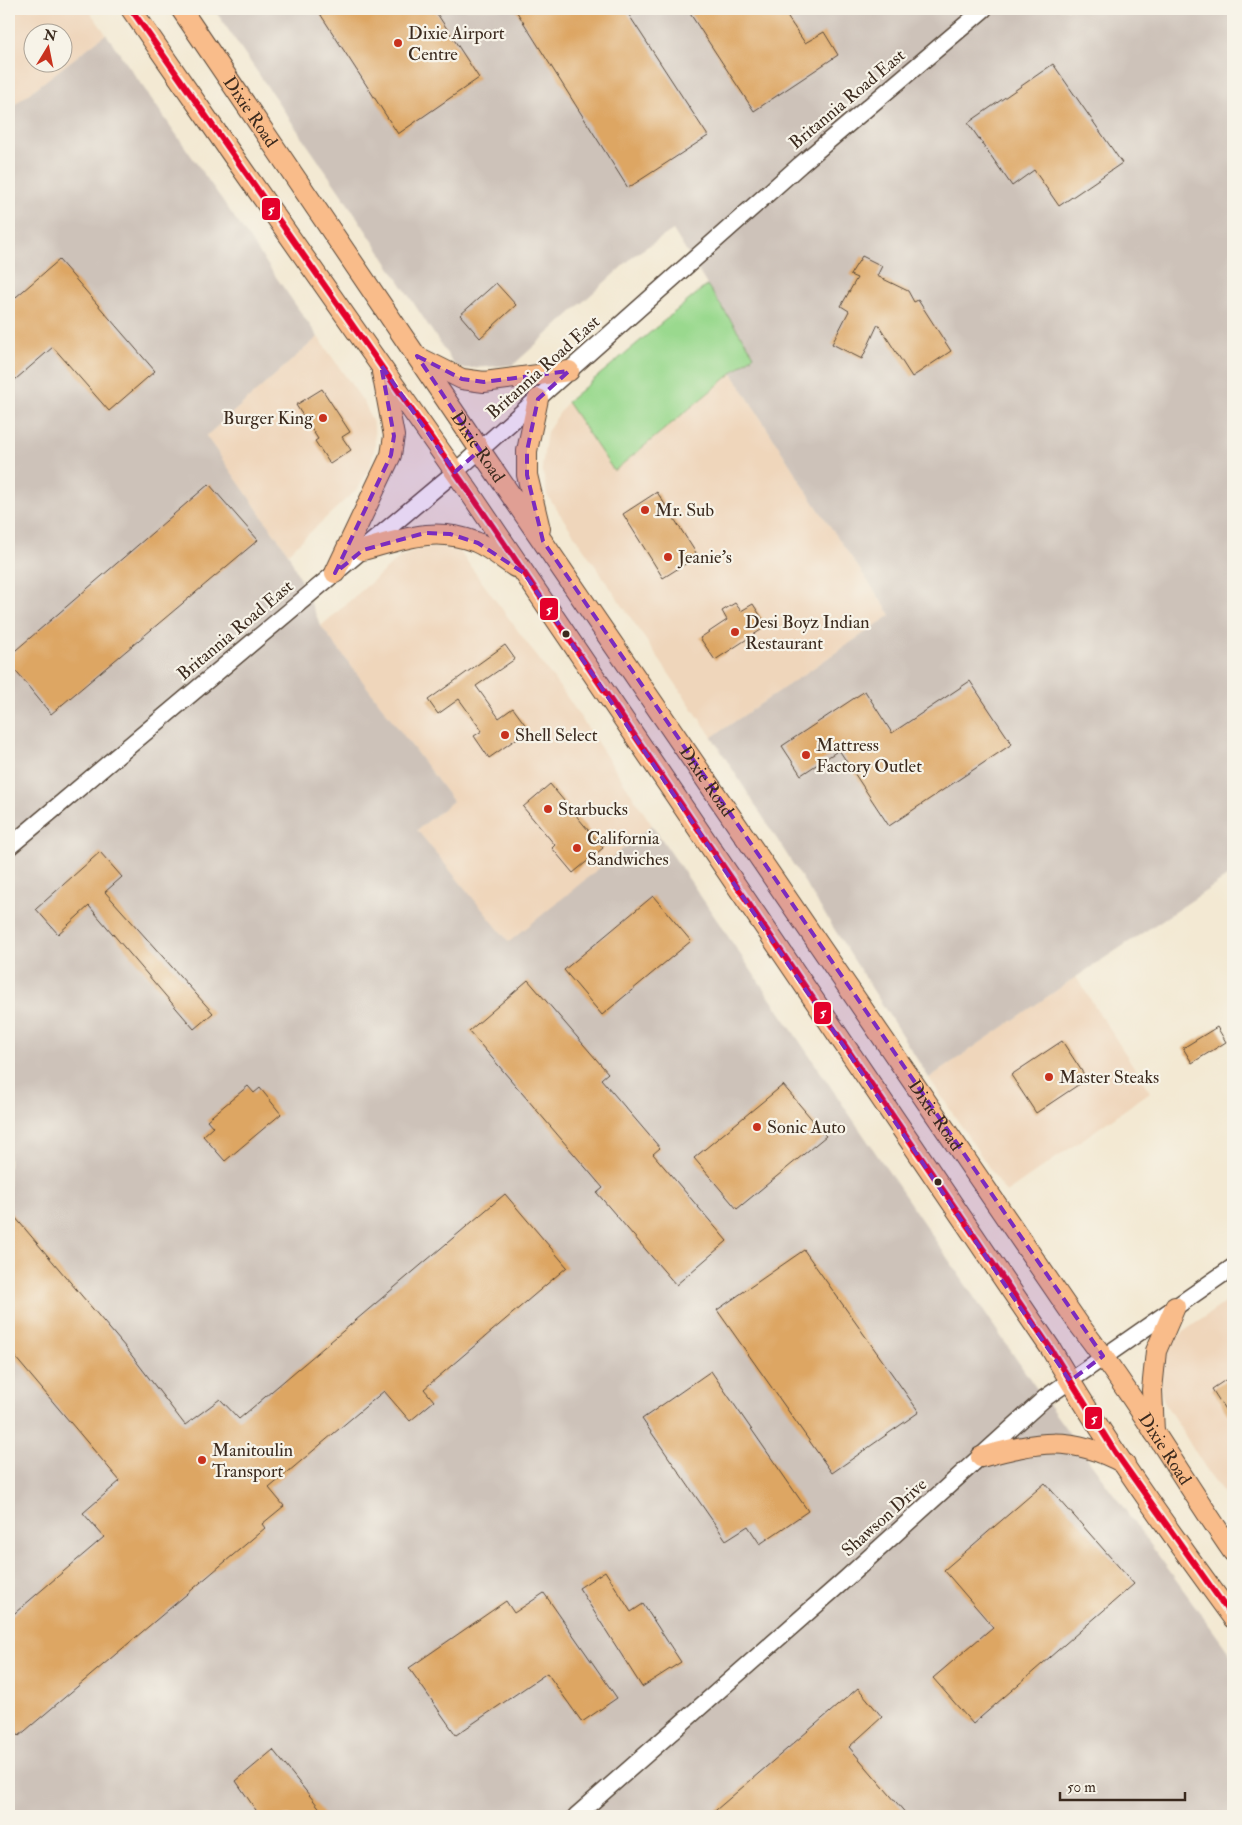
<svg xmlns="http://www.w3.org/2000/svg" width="1242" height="1825" font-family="'IM FELL Double Pica',serif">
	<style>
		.built { fill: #efd6bb; fill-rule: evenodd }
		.industrial { fill: #cdc2b9 }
		.green { fill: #9ad98e; stroke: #6a8256 }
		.building { fill: #dda664 }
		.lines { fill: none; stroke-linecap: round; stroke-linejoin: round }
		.minor-casing { stroke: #574739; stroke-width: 19 }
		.major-casing { stroke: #574739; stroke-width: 22 }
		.minor { stroke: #fff; stroke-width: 16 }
		.major { stroke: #f9bc8a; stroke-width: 20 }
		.bus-1-casing { stroke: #f7f3e8; stroke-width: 10 }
		.bus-1 { stroke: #e4002b; stroke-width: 6 }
		.marked { fill: #7b2cbf; fill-opacity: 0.2; stroke: #7b2cbf; stroke-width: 4; stroke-dasharray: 10 6; stroke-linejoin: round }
		.poi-dot { fill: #c8321e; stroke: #f7f3e8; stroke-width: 2 }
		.bus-dot { fill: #3b2a1e; stroke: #f7f3e8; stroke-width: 2 }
		.labels { text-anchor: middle; stroke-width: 4.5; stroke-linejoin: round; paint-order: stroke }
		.poi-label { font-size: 18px; fill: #3b2a1e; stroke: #f7f3e8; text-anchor: start }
		.street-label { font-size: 18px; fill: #3b2a1e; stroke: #f7f3e8 }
		.line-badge { stroke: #f7f3e8; stroke-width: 2 }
		.badge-label { font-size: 14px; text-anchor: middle; font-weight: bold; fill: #fff }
	</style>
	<rect width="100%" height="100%" fill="#f7f3e8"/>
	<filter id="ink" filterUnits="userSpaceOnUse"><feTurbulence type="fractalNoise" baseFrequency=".02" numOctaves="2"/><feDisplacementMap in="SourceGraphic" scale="10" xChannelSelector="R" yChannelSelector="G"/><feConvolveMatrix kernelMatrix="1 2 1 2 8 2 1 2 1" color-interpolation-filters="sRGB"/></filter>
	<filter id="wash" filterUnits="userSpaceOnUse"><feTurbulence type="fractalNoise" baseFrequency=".0096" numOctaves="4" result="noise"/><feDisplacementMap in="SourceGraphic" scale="20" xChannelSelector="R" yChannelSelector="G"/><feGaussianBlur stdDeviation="1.12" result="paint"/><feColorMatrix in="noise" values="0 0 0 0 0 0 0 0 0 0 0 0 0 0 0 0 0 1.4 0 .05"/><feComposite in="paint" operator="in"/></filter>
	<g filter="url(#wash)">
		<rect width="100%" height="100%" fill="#f3e9d3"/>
		<g class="built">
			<path d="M9 9H88L106 34 9 109ZM32 32H62V62H32Z"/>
			<polygon points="318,337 365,404 374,426 375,446 371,464 359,487 288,553 206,436"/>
			<polygon points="732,373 813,501 891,615 712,737 547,495 542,467 547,432 567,402 614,471"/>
			<polygon points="439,546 460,552 569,700 652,825 509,943 417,830 453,801 321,626 400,557 419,548"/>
			<polygon points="1076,977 1150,1092 1006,1193 929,1078"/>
			<polygon points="1233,1297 1233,1505 1208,1472 1164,1402 1159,1384 1161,1363 1173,1339"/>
		</g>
		<g class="industrial">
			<polygon points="214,9 1233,9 1233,873 1076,977 929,1078 712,737 891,615 813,501 732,373 753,355 707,285 673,230 636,254 513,365 457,369 359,220"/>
			<polygon points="106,34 318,337 206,436 288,553 321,626 453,801 417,830 509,942 652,825 1032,1382 1233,1658 1233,1816 9,1816 9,109"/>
		</g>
		<polygon class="green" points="707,285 754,355 614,471 567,402"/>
		<g id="blocks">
			<g class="building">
				<polygon points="317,9 434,9 479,78 398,134"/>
				<polygon points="515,9 625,9 708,136 628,188"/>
				<polygon points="687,9 782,9 805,43 824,32 838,55 754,111"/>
				<polygon points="1053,64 1122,163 1059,206 1034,170 1012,186 968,123"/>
				<polygon points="862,256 882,266 877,276 908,291 914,302 918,300 951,351 912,377 878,324 862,359 832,344 849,311 841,306 857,278 850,275"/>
				<polygon points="59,260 155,371 109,411 53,347 9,385 9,303"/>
				<polygon points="496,283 516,305 480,338 460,315"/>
				<polygon points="322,389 350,432 342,437 351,450 330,464 315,441 318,439 296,405"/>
				<polygon points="209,484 258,540 51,714 9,663 9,656"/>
				<polygon points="657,492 698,556 663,578 623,514"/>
				<polygon points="735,603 741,611 753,604 767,626 715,660 700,638 727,620 722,611"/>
				<polygon points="505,645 515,659 476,686 499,718 513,708 529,730 489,758 474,736 482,731 459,699 438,714 428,700"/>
				<polygon points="970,681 1012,744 889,826 839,750 801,775 782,746 865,691 892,733"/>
				<polygon points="550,784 603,848 573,873 552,848 555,845 523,807"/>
				<polygon points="100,852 122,877 105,892 213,1013 194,1029 89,906 58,934 36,909"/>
				<polygon points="653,896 691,941 602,1015 564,970"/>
				<polygon points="528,980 608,1073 601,1079 660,1148 653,1154 727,1241 676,1285 597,1193 603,1188 469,1031"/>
				<polygon points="1217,1027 1226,1042 1192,1063 1183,1048"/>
				<polygon points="1062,1041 1087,1079 1036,1113 1011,1075"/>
				<polygon points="783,1085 826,1136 737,1209 694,1158"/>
				<polygon points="248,1086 254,1093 260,1088 281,1114 225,1161 203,1136 213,1127 207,1120"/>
				<polygon points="505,1194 567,1267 424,1389 434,1401 410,1421 384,1391 269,1488 284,1506 262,1524 265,1528 19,1736 9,1724 9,1618 104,1537 83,1513 120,1481 9,1350 9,1210 126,1348 185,1425 220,1399 239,1419"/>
				<polygon points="804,1250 919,1412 832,1473 717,1310"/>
				<polygon points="711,1371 808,1511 760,1544 748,1526 726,1540 642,1419"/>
				<polygon points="1233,1375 1233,1422 1212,1389"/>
				<polygon points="1045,1483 1134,1584 973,1724 933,1678 993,1627 944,1570"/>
				<polygon points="605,1571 631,1612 643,1604 681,1662 642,1687 579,1588"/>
				<polygon points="544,1593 617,1698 582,1722 547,1673 456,1735 409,1668 506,1601 514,1613"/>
				<polygon points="858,1688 882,1717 849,1747 908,1816 709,1816"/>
				<polygon points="273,1750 326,1816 260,1816 236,1781"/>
			</g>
		</g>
	</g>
	<g filter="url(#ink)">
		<use href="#blocks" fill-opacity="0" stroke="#574739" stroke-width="1"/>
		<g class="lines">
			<g class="minor-casing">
				<g id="minor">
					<polyline points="9,847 455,472 800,165 984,9"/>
					<polyline points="576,1816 840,1584 1045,1398 1233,1267"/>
				</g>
			</g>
			<g class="major-casing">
				<g id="major">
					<path d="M131 9C243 171 356 332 470 493L1051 1349C1105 1442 1169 1531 1233 1618"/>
					<path id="s1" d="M181 9 480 450 1080 1326C1136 1398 1181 1477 1233 1552"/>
					<polyline points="420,358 462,379 484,382 569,371"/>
					<polyline points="538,399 527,451 527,475 540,529"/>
					<path d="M363 550C404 539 434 526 476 542 490 548 503 559 515 567"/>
					<polyline points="335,573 391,455 394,436 382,372"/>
					<polyline points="1154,1432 1152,1390 1156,1351 1175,1307"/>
					<path d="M981 1457C1038 1442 1070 1434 1125 1464"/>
				</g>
			</g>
			<use href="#minor" class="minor"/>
			<use href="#major" class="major"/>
			<g class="bus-1-casing">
				<polyline id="bus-1" points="131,9 470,493 1051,1349 1115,1452 1233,1618"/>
			</g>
			<use href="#bus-1" class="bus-1"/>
		</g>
	</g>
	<path class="marked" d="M417 356 462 379 484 382 569 371 538 399 527 451V475L543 541 1103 1356 1070 1381 524 573 478 543 450 534 425 533 363 550 335 573 391 455 394 436 381 365 455 472 480 450Z"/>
	<g class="poi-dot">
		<circle cx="398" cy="43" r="5"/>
		<circle cx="323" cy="418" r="5"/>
		<circle cx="645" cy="510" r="5"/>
		<circle cx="668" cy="557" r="5"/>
		<circle cx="735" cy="632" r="5"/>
		<circle cx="505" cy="735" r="5"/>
		<circle cx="806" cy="755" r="5"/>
		<circle cx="548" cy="809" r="5"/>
		<circle cx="577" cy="848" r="5"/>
		<circle cx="1049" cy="1077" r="5"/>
		<circle cx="757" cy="1127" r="5"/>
		<circle cx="202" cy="1460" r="5"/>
	</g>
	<g class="bus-dot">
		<circle cx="566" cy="634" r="4.5"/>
		<circle cx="938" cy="1182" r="4.5"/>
	</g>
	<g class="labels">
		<g class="poi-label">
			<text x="408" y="39">Dixie Airport<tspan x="408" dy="21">Centre</tspan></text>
			<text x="313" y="424" text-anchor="end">Burger King</text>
			<text x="655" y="516">Mr. Sub</text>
			<text x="678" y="563">Jeanie's</text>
			<text x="745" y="628">Desi Boyz Indian<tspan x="745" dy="21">Restaurant</tspan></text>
			<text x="515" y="741">Shell Select</text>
			<text x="816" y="751">Mattress<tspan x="816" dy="21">Factory Outlet</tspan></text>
			<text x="558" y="815">Starbucks</text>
			<text x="587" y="844">California<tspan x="587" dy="21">Sandwiches</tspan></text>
			<text x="1059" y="1083">Master Steaks</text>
			<text x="767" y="1133">Sonic Auto</text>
			<text x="212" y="1456">Manitoulin<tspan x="212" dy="21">Transport</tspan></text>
		</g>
		<g class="street-label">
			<text transform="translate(847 99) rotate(-40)" y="6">Britannia Road East</text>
			<text dy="6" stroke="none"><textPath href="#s1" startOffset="124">Dixie Road</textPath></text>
			<text transform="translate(543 367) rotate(-42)" y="6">Britannia Road East</text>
			<text dy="6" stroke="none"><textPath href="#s1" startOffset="529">Dixie Road</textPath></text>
			<text transform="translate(235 630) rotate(-40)" y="6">Britannia Road East</text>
			<text dy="6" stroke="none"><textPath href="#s1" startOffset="934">Dixie Road</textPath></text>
			<text dy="6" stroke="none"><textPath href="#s1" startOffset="1339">Dixie Road</textPath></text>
			<text dy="6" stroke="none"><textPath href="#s1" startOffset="1744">Dixie Road</textPath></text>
			<text transform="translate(884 1517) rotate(-42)" y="6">Shawson Drive</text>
		</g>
	</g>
	<g class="line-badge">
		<rect x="261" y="197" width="20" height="24" rx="5" fill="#e4002b"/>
		<rect x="539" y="597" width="20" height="24" rx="5" fill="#e4002b"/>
		<rect x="813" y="1001" width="19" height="24" rx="5" fill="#e4002b"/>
		<rect x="1084" y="1406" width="19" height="24" rx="5" fill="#e4002b"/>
	</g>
	<g class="badge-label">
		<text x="271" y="214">5</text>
		<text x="549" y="614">5</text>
		<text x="823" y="1017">5</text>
		<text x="1094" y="1423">5</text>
	</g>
	<rect width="1242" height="1825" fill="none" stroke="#f7f3e8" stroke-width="30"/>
	<g transform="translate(48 48) rotate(10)"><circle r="24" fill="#f7f3e8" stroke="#aca397"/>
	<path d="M0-4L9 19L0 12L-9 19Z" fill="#c8321e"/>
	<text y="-8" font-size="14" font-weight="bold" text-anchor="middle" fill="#3b2a1e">N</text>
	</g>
	<path d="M1060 1792v8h125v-8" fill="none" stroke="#3b2a1e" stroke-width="2.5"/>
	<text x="1067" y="1792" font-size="15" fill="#3b2a1e" stroke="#f7f3e8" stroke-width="4" paint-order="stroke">50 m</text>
</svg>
